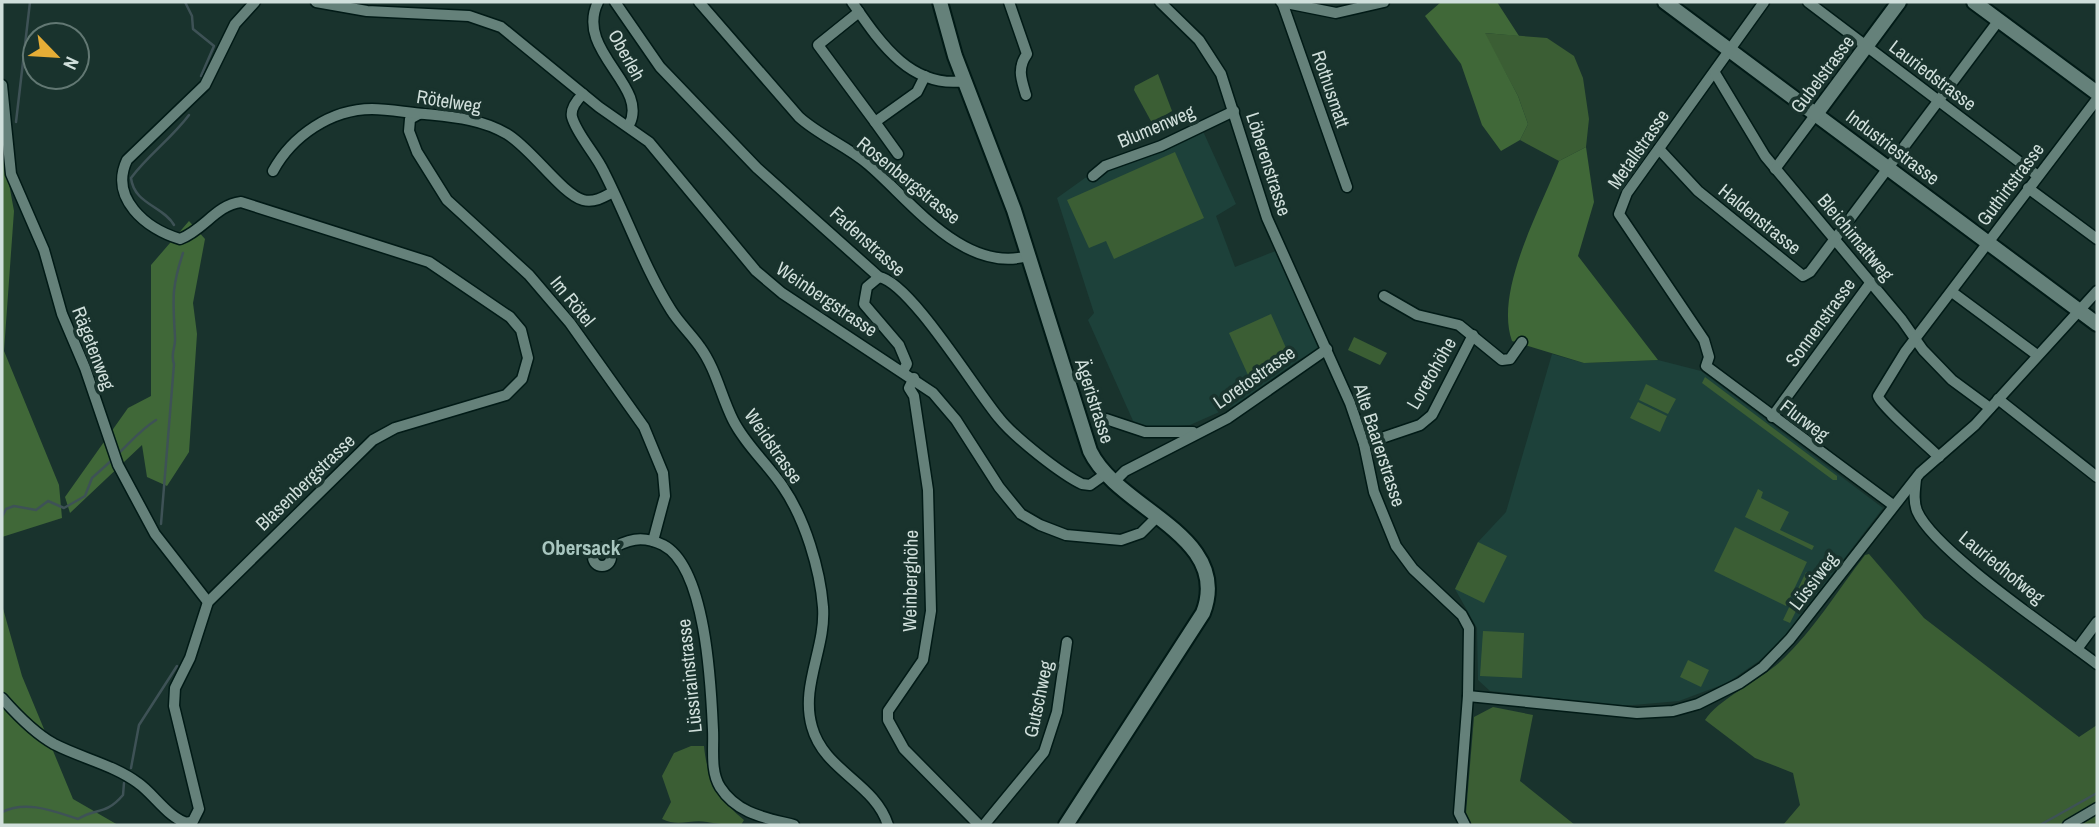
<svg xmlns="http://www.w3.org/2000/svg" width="2099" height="827" font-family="'Archivo Narrow',sans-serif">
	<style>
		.built { fill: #1d413a }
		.green { fill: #3b5e34 }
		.forest { fill: #406838 }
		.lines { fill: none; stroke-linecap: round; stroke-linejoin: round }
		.stream { stroke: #3e5256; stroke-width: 2.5 }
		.street-casing { stroke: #011a16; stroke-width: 13 }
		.secondary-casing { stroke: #011a16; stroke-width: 18 }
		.street { stroke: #65817a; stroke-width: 10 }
		.secondary { stroke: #65817a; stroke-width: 14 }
		.labels { text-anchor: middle; stroke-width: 7; stroke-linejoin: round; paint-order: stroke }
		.street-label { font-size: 19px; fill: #d0dfdb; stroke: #19332d }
		.neighbourhood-label { font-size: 21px; font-weight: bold; fill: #a8c6bf; stroke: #19332d }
	</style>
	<rect width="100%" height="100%" fill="#19332d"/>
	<g class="built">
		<polygon points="1202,129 1236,204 1216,216 1235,267 1278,250 1322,347 1297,361 1235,405 1190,425 1150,428 1134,423 1088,320 1094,313 1057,198 1085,178"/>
		<polygon points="1552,354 1584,363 1658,360 1701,371 1883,508 1784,637 1759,661 1727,683 1679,701 1622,706 1490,691 1478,680 1477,628 1455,589 1478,542 1506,512"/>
	</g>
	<g class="green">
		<polygon points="1484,33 1547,38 1574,56 1583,78 1589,119 1586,147 1559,161 1520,140 1528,124 1518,96"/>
		<polygon points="1158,74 1172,111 1152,123 1134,90 1135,86"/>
		<polygon points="1175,152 1204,218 1114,259 1106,241 1089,248 1067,200"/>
		<polygon points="1271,314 1290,357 1248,375 1229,333"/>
		<polygon points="1354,337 1387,353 1380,365 1348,350"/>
		<polygon points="1705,377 1837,476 1837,480 1833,480 1702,383"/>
		<polygon points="1646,384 1676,399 1668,414 1639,400"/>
		<polygon points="1638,402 1667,416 1660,432 1630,418"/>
		<polygon points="1758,489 1763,492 1761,498 1789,512 1780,530 1814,546 1812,550 1745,517"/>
		<polygon points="1735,527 1807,562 1786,606 1714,571"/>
		<polygon points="1478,542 1507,556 1484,603 1455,589"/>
		<path d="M1869 554 1924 618 2079 737 2097 725V825H1783L1800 805 1793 773 1755 758 1705 720C1717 700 1760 680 1781 661 1813 631 1838 590 1865 555Z"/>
		<polygon points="1806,572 1814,575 1790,623 1783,620"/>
		<polygon points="1483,631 1524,633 1522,678 1480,676"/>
		<polygon points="1688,660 1709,670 1701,687 1680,677"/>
		<polygon points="1493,707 1533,715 1520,781 1575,825 1465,825 1474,717"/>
		<path d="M691 746H704C707 778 719 800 744 820L741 825C728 825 718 824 707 822 691 819 678 827 662 819L671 802 662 776 674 753Z"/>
	</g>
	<g class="forest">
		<polygon points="1441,2 1497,2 1519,36 1485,33 1518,96 1528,124 1520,140 1501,151 1482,125 1461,64 1425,16"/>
		<polygon points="2,145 14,211 4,351 59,485 62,518 2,537"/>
		<path d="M1586 147 1594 202 1578 256 1658 360 1584 363 1512 341C1494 291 1541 208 1559 161Z"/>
		<polygon points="189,221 205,239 193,303 197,334 189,452 167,486 147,477 142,445 70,513 65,497 128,408 151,396 151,265"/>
		<polygon points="2,605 22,676 73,799 118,825 2,825"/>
	</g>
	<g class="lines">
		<g class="stream">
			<polyline points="185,2 192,16 193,29 214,46 201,76"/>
			<polyline points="16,122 30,2"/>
			<path d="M174 225C163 206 134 204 131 178 148 155 171 139 189 115"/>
			<path d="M117 455C131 442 140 430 156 420"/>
			<polyline points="2,517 6,509 14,506 36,510 48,501 64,508 85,496 92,478 112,460"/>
			<path d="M161 524 174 364C170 353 176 348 175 337 173 300 171 289 183 253"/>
			<polyline points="131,768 139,725 177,666"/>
			<path d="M2 812C27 800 53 811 78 819 97 807 105 816 123 795L124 783"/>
			<polyline points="2040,825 2097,793"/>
		</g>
		<g class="street-casing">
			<g id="street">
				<polyline points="316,2 367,11 469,16 501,27 599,107 649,142 756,271 782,293 933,393 956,420 999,487 1021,514 1040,525 1066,535 1121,540 1141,533 1157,517"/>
				<path d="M598 2C574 51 650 86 629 125"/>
				<path d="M615 2 660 67 757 168 879 277C910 282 976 391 999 418 1014 437 1061 474 1082 484L1090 485 1104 475"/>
				<path d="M699 2 799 117C820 136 847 146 869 165 911 201 964 274 1028 256"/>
				<path d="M852 2C879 41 910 89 965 81"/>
				<path d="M1009 2 1027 54C1017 68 1021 79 1026 95"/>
				<polyline points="1160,2 1199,40 1221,74 1267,218 1350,403 1364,444 1374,492 1396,546 1413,569 1462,615 1469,628 1468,696 1459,813 1465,825"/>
				<polyline points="1281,2 1336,13 1384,2"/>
				<polyline points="1282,2 1347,187"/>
				<polyline points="1764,2 1627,193 1619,214 1704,340 1709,357 1706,366 1893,505"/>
				<polyline points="1808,2 2038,176"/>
				<polyline points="859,12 818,45 875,122"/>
				<polyline points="1715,73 1765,156 1902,320 1923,350 1952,380 1990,408"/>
				<polyline points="2,85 11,174 44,250 62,314 85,368 118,465 155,534 208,602"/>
				<path d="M583 94C577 100 570 108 572 117 577 135 596 154 604 172 627 217 644 267 671 310 679 323 691 334 700 347 716 369 721 396 733 420 746 446 768 464 783 487 805 519 820 569 823 607 826 648 800 686 812 727 824 771 875 783 888 825"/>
				<polyline points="419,114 410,119 409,131 417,152 447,200 529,275 570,323 644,427 663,473 665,496 653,541"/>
				<polyline points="1659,149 1698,191 1803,276 1810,272 1999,20"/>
				<polyline points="898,154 875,122 917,92 925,76"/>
				<polyline points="1775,169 1816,114"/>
				<path d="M273 171C292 136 331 109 372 109 390 109 408 113 425 114 454 117 482 119 507 134 531 148 562 194 583 200 594 203 604 197 613 192"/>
				<polyline points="1093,176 1105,166 1161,146 1234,111"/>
				<polyline points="2028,188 2097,239"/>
				<polyline points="879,277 867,287 864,304 899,345 907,364 903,371"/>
				<polyline points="1952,292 2037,355"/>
				<polyline points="1384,296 1417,315 1459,325 1502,360 1510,359 1522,342"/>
				<polyline points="914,378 909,388 914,396 928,490 931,611 923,660 888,711 888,720 904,749 979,825"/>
				<polyline points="1998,399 2097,477"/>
				<polyline points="1772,417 1871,282"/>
				<polyline points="1106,419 1145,432 1193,432"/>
				<polyline points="1364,444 1420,425 1432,415 1473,335"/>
				<path d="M1939 457C1928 446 1880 405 1878 396L1905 352 2097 99"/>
				<path d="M1916 479C1915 490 1913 500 1917 511 1934 551 2058 634 2097 664"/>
				<polyline points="1113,483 1125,471 1228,418 1327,349"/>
				<circle cx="602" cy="557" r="9"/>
				<path d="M608 551C627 539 642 535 663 545 706 567 711 685 713 730 714 748 710 771 720 787 737 814 766 818 794 825"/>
				<polyline points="2077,649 2097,622"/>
				<polyline points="1468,696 1637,713 1673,711 1698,704 1740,683 1763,667 1790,639 1920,473 1975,425 2097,291"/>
				<path d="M2 698C17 715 34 733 54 744 81 758 114 765 138 783 153 793 170 820 188 823L193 821 199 809 174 706 175 688 190 658 208 602 373 440 395 428 506 395 522 379 528 358 521 330 510 317 429 262 241 202C216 205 204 230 180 239 146 229 109 198 127 160L205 85 235 24 255 2"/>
				<polyline points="984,825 1044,752 1057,712 1067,642"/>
				<polyline points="2068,825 2097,808"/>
			</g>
		</g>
		<g class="secondary-casing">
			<g id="secondary">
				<path d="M940 2 955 56 1014 210 1090 451C1118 510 1233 535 1203 613L1066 825"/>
				<polyline points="1665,2 2097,324"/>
				<polyline points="1974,2 2097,93"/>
				<polyline points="1816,114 1899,2"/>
			</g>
		</g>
		<use href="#street" class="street"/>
		<use href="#secondary" class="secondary"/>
	</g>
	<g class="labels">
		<g class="street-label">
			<text transform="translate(627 55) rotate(61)" y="7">Oberleh</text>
			<text transform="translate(1822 74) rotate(-53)" y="7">Gubelstrasse</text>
			<text transform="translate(1933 75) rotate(37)" y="7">Lauriedstrasse</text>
			<text transform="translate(1331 89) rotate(71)" y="7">Rothusmatt</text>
			<text transform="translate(449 101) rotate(9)" y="7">Rötelweg</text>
			<text transform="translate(1156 126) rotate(-23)" y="7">Blumenweg</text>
			<text transform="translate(1893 147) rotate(37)" y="7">Industriestrasse</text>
			<text transform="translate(1638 149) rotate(-55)" y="7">Metallstrasse</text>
			<text transform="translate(1269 164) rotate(72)" y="7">Löberenstrasse</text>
			<text transform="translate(909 180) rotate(39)" y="7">Rosenbergstrasse</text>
			<text transform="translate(2010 184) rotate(-53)" y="7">Guthirtstrasse</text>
			<text transform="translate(1760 219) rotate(39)" y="7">Haldenstrasse</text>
			<text transform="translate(1856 237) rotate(50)" y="7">Bleichimattweg</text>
			<text transform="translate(868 241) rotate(42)" y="7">Fadenstrasse</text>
			<text transform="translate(827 299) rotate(34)" y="7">Weinbergstrasse</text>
			<text transform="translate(573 301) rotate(51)" y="7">Im Rötel</text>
			<text transform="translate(1820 322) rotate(-54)" y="7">Sonnenstrasse</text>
			<text transform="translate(94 348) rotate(69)" y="7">Rägetenweg</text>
			<text transform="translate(1431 373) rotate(-60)" y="7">Loretohöhe</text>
			<text transform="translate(1254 377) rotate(-35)" y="7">Loretostrasse</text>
			<text transform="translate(1095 401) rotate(72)" y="7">Ägeristrasse</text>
			<text transform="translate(1805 420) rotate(37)" y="7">Flurweg</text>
			<text transform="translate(1380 445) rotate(72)" y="7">Alte Baarerstrasse</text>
			<text transform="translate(774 446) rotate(55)" y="7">Weidstrasse</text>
			<text transform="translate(305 482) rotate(-44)" y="7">Blasenbergstrasse</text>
			<text transform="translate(2002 567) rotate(39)" y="7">Lauriedhofweg</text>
			<text transform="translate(910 581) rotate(-89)" y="7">Weinberghöhe</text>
			<text transform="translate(1813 581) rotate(-53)" y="7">Lüssiweg</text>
			<text transform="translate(689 676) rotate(-96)" y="7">Lüssirainstrasse</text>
			<text transform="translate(1038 699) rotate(-78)" y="7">Gutschweg</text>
		</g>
		<g class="neighbourhood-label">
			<text x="581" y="555">Obersack</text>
		</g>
	</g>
	<rect width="2099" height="827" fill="none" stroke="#d0dfdb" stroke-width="7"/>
	<g transform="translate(56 56) rotate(115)"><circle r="33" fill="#19332d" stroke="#627873" stroke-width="2"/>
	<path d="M0-5L12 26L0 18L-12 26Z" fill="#e5ad36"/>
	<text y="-10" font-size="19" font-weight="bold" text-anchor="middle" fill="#d0dfdb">N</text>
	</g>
</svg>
